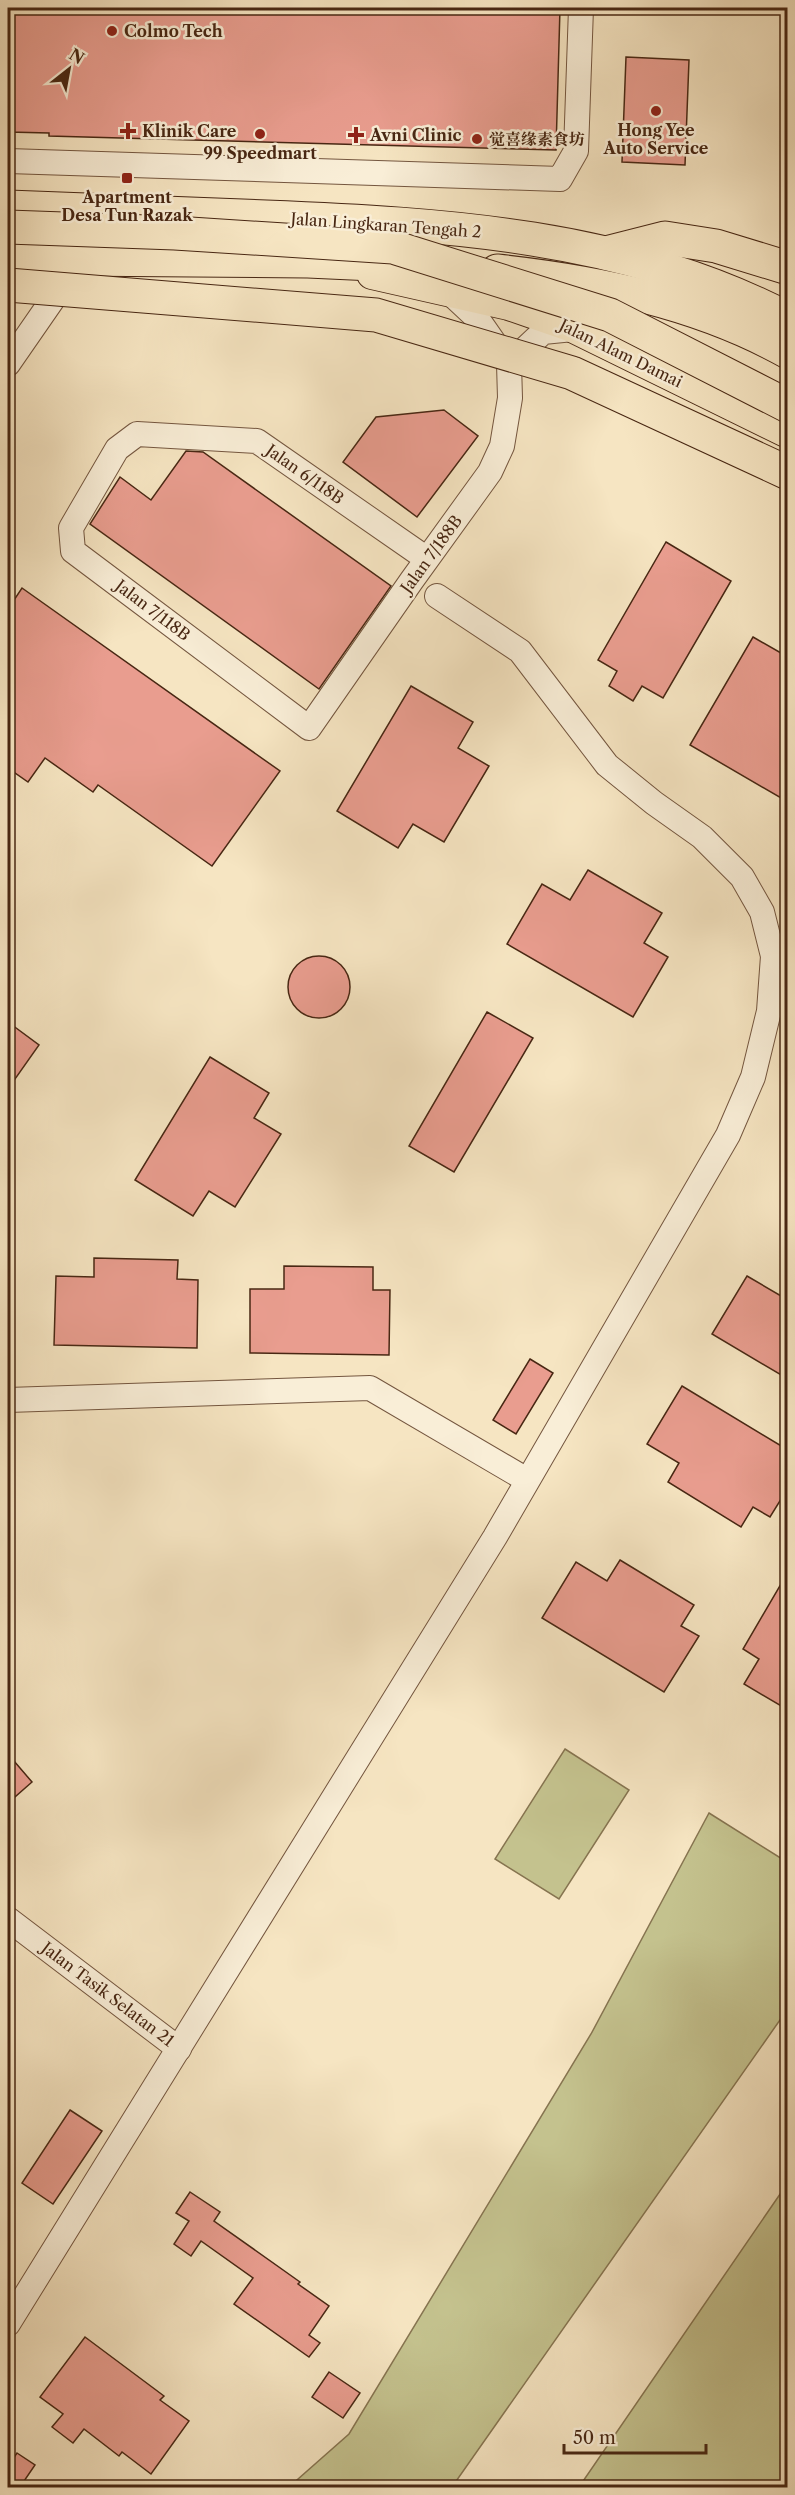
<svg xmlns="http://www.w3.org/2000/svg" width="795" height="2495" font-family="'Libre Caslon Text','Noto Serif SC',serif">
	<style>
		.green { fill: #c4c28e; stroke: #867450; stroke-width: 1.5 }
		.building { fill: #e99d8f; stroke: #482713; stroke-width: 1.5 }
		.lines { fill: none; stroke-linecap: round; stroke-linejoin: round }
		.minor-casing { stroke: #74563f; stroke-width: 26 }
		.major-casing { stroke: #482713; stroke-width: 32 }
		.highway-casing { stroke: #482713; stroke-width: 35 }
		.minor { stroke: #f9eed7; stroke-width: 24 }
		.major { stroke: #f6e5c2; stroke-width: 30 }
		.highway { stroke: #f6e5c2; stroke-width: 33 }
		.highway-bridge-casing { stroke: #482713; stroke-width: 35; stroke-linecap: butt }
		.highway-bridge { stroke: #f6e5c2; stroke-width: 33 }
		.poi-dot { fill: #8f2418; stroke: #f9eed7; stroke-width: 2 }
		.labels { text-anchor: middle; stroke-width: 5; stroke-linejoin: round; paint-order: stroke }
		.poi-label { font-size: 16px; font-weight: bold; fill: #482713; stroke: #f9eed7; text-anchor: start }
		.street-label { font-size: 16px; fill: #482713; stroke: #f9eed7 }
	</style>
	<rect width="100%" height="100%" fill="#f6e5c2"/>
	<filter id="stains"><feTurbulence type="fractalNoise" baseFrequency=".00333" numOctaves="4"/><feColorMatrix values="0 0 0 0 .2 0 0 0 0 .09 0 0 0 0 .02 0 0 0 .5 -.17"/></filter>
	<radialGradient id="worn" r=".72"><stop offset=".6" stop-color="#630" stop-opacity="0"/><stop offset="1" stop-color="#630" stop-opacity=".3"/></radialGradient>
	<g class="green">
		<polygon points="565,1749 629,1790 559,1899 495,1859"/>
		<polygon points="709,1813 787,1862 787,2010 452,2487 289,2487 349,2434 591,2034"/>
		<polygon points="787,2184 787,2487 579,2487"/>
	</g>
	<g class="building">
		<polygon points="8,8 560,8 556,150 49,136 49,133 8,132"/>
		<polygon points="626,57 689,60 685,165 622,162"/>
		<polygon points="444,410 478,436 417,517 343,462 376,417"/>
		<polygon points="186,451 203,452 391,586 319,689 90,524 120,477 151,500"/>
		<polygon points="666,542 731,581 663,698 642,686 633,701 609,686 617,671 598,660"/>
		<polygon points="22,588 280,771 212,866 98,785 93,792 45,758 28,782 8,768 8,609"/>
		<polygon points="753,637 788,657 788,802 690,745"/>
		<polygon points="411,686 473,722 458,748 489,766 444,842 413,824 398,848 337,811"/>
		<polygon points="588,870 662,913 644,943 668,957 633,1017 507,944 542,884 570,900"/>
		<circle cx="319" cy="987" r="31"/>
		<polygon points="487,1012 533,1038 454,1172 409,1146"/>
		<polygon points="8,1022 39,1045 8,1089"/>
		<polygon points="210,1057 269,1093 254,1118 281,1134 235,1207 209,1191 193,1216 135,1180"/>
		<polygon points="94,1258 178,1260 177,1279 198,1280 197,1348 54,1345 56,1276 94,1277"/>
		<polygon points="284,1266 373,1267 373,1290 390,1290 389,1355 250,1353 250,1289 284,1289"/>
		<polygon points="747,1276 788,1300 788,1379 712,1334"/>
		<polygon points="530,1359 553,1373 516,1434 493,1420"/>
		<polygon points="682,1386 788,1450 788,1488 770,1517 753,1507 741,1527 668,1482 679,1463 647,1444"/>
		<polygon points="620,1560 694,1605 681,1626 699,1636 664,1692 542,1618 576,1562 607,1581"/>
		<polygon points="788,1572 788,1710 744,1684 759,1659 743,1649"/>
		<polygon points="8,1754 32,1782 8,1803"/>
		<polygon points="70,2110 102,2131 53,2204 22,2183"/>
		<polygon points="190,2192 220,2212 214,2221 300,2282 298,2284 329,2306 309,2335 320,2343 309,2357 234,2304 253,2278 201,2241 191,2256 174,2244 189,2221 176,2213"/>
		<polygon points="85,2337 164,2396 160,2400 189,2421 151,2474 122,2452 119,2456 84,2429 73,2443 52,2427 63,2414 40,2397"/>
		<polygon points="329,2372 360,2393 343,2418 312,2397"/>
		<polygon points="17,2453 35,2465 20,2487 8,2487 8,2466"/>
	</g>
	<g class="lines">
		<g class="minor-casing">
			<g id="minor">
				<polyline points="8,161 560,179 576,151 581,8"/>
				<polyline points="8,364 53,299 61,275"/>
				<polyline points="509,364 543,332 573,329"/>
				<polyline points="427,559 257,441 137,434 117,449 71,528 73,551 309,728 412,580 490,472 502,446 510,398 509,364 477,318 447,290"/>
				<polyline points="8,1400 370,1388 527,1480"/>
				<polyline points="8,1919 179,2049"/>
				<polyline points="8,2324 495,1537 728,1135 753,1077 769,1011 773,956 762,912 742,877 702,837 654,803 607,765 520,651 437,596"/>
			</g>
		</g>
		<g class="major-casing">
			<polyline id="major" points="372,274 509,305 570,326 788,433"/>
		</g>
		<g class="highway-casing">
			<g id="highway">
				<path d="M8 207C94 211 180 214 266 217 442 224 629 235 788 319"/>
				<polyline points="606,253 665,238 716,246 788,268"/>
				<polyline points="8,255 67,259 308,261 439,267"/>
				<path d="M497 271C598 282 698 302 788 352"/>
			</g>
		</g>
		<use href="#minor" class="minor"/>
		<use href="#major" class="major"/>
		<use href="#highway" class="highway"/>
		<g class="highway-bridge-casing">
			<g id="highway-bridge">
				<polyline points="8,227 175,233 393,247 610,315 788,406"/>
				<polyline points="8,285 376,315 572,373 788,473"/>
			</g>
		</g>
		<use href="#highway-bridge" class="highway-bridge"/>
	</g>
	<g class="poi-dot">
		<circle cx="112" cy="31" r="6"/>
		<circle cx="656" cy="111" r="6"/>
		<path d="M125 122h6v6h6v6h-6v6h-6v-6h-6v-6h6z"/>
		<circle cx="260" cy="134" r="6"/>
		<path d="M353 126h6v6h6v6h-6v6h-6v-6h-6v-6h6z"/>
		<circle cx="477" cy="139" r="6"/>
		<rect x="121" y="172" width="12" height="12" rx="3"/>
	</g>
	<g class="labels">
		<g class="poi-label">
			<text x="124" y="37">Colmo Tech</text>
			<text x="656" y="136" text-anchor="middle">Hong Yee<tspan x="656" dy="18">Auto Service</tspan></text>
			<text x="142" y="137">Klinik Care</text>
			<text x="370" y="141">Avni Clinic</text>
			<text x="489" y="145">觉喜缘素食坊</text>
			<text x="260" y="159" text-anchor="middle">99 Speedmart</text>
			<text x="127" y="203" text-anchor="middle">Apartment<tspan x="127" dy="18">Desa Tun Razak</tspan></text>
		</g>
		<g class="street-label">
			<text transform="translate(386 225) rotate(4)" y="6">Jalan Lingkaran Tengah 2</text>
			<text transform="translate(621 353) rotate(26)" y="6">Jalan Alam Damai</text>
			<text transform="translate(305 474) rotate(35)" y="6">Jalan 6/118B</text>
			<text transform="translate(431 554) rotate(-54)" y="6">Jalan 7/188B</text>
			<text transform="translate(153 610) rotate(37)" y="6">Jalan 7/118B</text>
			<text transform="translate(108 1994) rotate(37)" y="6">Jalan Tasik Selatan 21</text>
		</g>
	</g>
	<rect width="795" height="2495" fill="none" stroke="#f6e5c2" stroke-width="30"/>
	<rect x="9" y="9" width="777" height="2477" fill="none" stroke="#482713" stroke-width="3"/>
	<rect x="15" y="15" width="765" height="2465" fill="none" stroke="#482713" stroke-width="1.5"/>
	<g transform="translate(69 69) rotate(31)" stroke="#f9eed7" stroke-width="4.5" paint-order="stroke">
	<path d="M0-4.5L10 22L0 15L-10 22Z" fill="#482713"/>
	<text y="-9" font-size="16" font-weight="bold" text-anchor="middle" fill="#482713">N</text>
	</g>
	<path d="M564 2444v9h142v-9" fill="none" stroke="#482713" stroke-width="3"/>
	<text x="573" y="2444" font-size="18" fill="#482713" stroke="#f9eed7" stroke-width="4.5" paint-order="stroke">50 m</text>
	<rect width="100%" height="100%" filter="url(#stains)"/>
	<rect width="100%" height="100%" fill="url(#worn)"/>
</svg>
